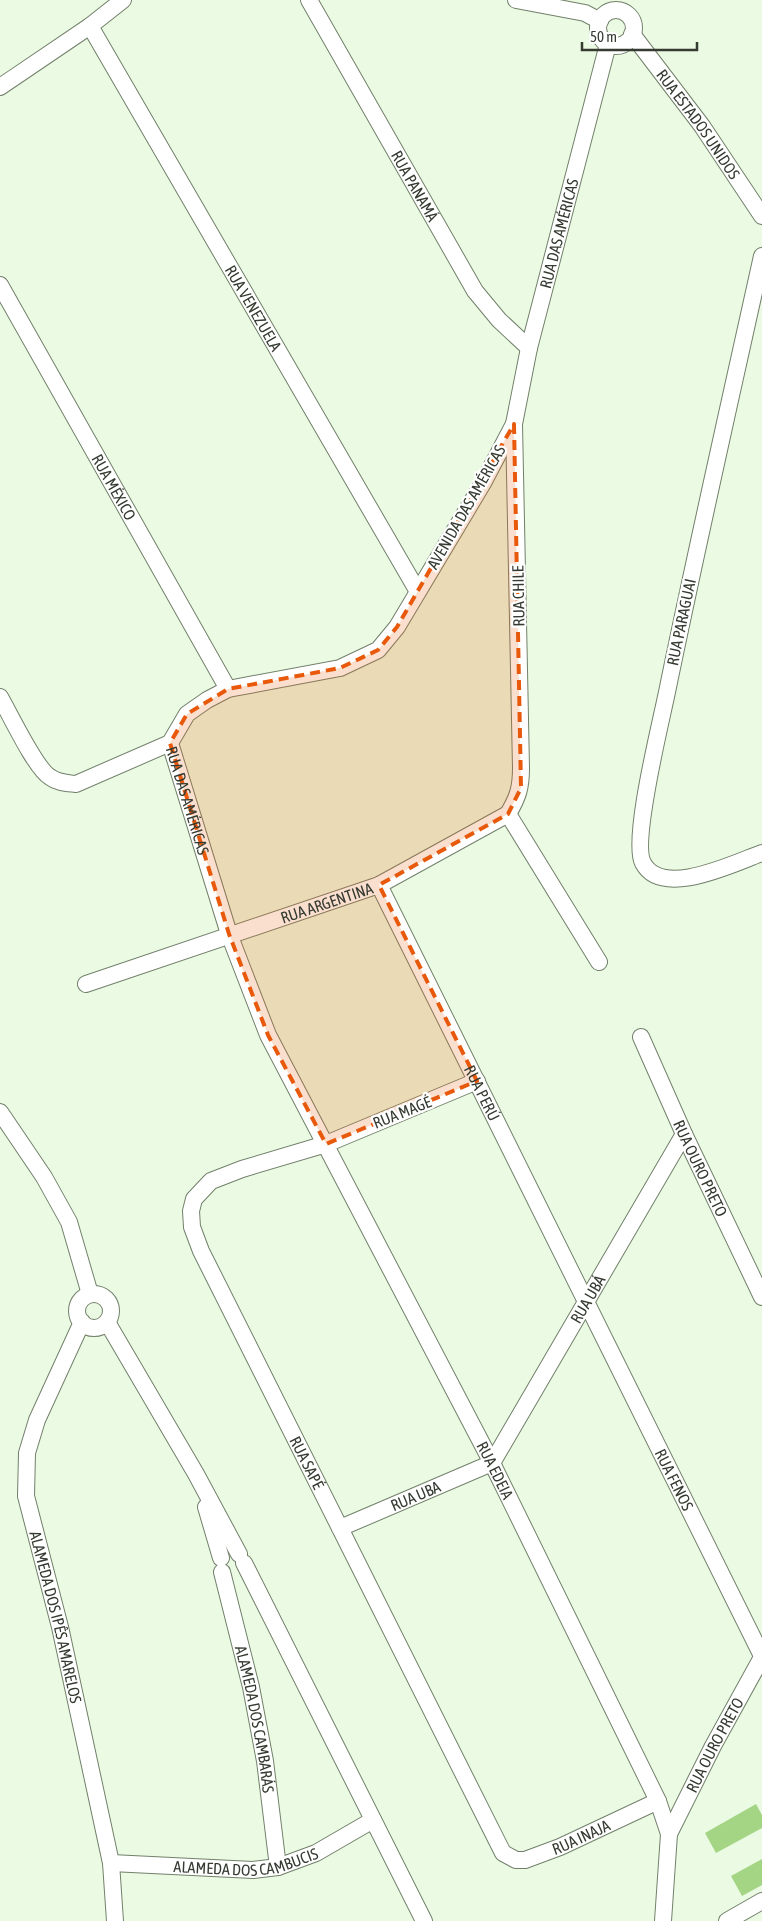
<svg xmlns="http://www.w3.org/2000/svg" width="762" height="1921" font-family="'Asap Condensed',sans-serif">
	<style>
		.green { fill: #a4d585 }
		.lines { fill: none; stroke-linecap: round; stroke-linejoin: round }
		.minor-casing { stroke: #72806b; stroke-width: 18 }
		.minor { stroke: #fff; stroke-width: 16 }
		.marked { fill: #e8590c; fill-opacity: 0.2; stroke: #e8590c; stroke-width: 4; stroke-dasharray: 10 6; stroke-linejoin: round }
		.labels { text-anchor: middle; stroke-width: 4.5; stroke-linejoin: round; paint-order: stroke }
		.street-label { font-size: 16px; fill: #353b31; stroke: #fff }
	</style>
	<rect width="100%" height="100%" fill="#ebfae2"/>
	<g class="green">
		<polygon points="756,1804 762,1815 762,1828 716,1853 705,1833"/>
		<polygon points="762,1859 762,1885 742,1896 731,1876"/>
	</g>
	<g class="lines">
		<g class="minor-casing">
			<g id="minor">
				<path id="s1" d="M309 0 475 291 499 320 529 348"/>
				<polyline points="516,0 585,13 600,21"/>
				<circle cx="616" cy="28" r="18"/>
				<path id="s2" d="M90 26 417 590"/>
				<path id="s3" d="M632 34 702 126 762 216"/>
				<polyline points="0,87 90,26 123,0"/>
				<path d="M762 256C730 401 697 546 667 692 661 722 631 841 643 863 662 899 734 863 762 853"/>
				<path id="s4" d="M0 285 228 689"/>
				<path id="s5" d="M514 424 483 483 397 627 378 650 340 668 228 689 207 700 187 714 170 743 229 934 268 1035 492 1463 658 1801 669 1834 663 1921"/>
				<path d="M0 697C10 714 35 768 50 777 58 783 67 783 76 784L170 743"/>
				<polyline points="508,814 599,962"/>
				<path id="s6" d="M379 885 762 1656"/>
				<path id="s7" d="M86 984 379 885 508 814C518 797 521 788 521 768L514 424 529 348 608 44"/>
				<path id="s8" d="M641 1037 684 1134 762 1297"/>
				<path id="s9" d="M477 1081 326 1144 242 1169 211 1181 194 1199 191 1211 192 1227 201 1251 503 1853 516 1860H525L560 1847 658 1801"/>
				<polyline points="0,1112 44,1177 69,1222 90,1294"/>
				<circle cx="94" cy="1311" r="17"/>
				<path id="s10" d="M82 1322 37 1420 27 1453 26 1496 60 1627 111 1863 115 1921"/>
				<polyline points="107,1322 196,1474 239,1554"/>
				<polyline points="206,1507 221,1558"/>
				<path id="s11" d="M340 1528 492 1463 684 1134"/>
				<polyline points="244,1563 424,1921"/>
				<path id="s12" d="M222 1572 251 1687 265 1761 278 1867"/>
				<path id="s13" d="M669 1834 713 1746 762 1657"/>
				<path id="s14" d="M111 1863 253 1870 278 1867 316 1853 373 1820"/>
				<polyline points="727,1921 762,1901"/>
			</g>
		</g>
		<use href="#minor" class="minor"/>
	</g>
	<path class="marked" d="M514 424 521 788 508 814 379 885 477 1081 326 1144 268 1035 229 934 170 743 187 714 228 689 340 668 378 650 397 627Z"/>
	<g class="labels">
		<g class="street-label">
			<text dy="6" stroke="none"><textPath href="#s3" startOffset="112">RUA ESTADOS UNIDOS</textPath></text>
			<text dy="6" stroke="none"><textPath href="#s1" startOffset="214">RUA PANAMÁ</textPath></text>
			<text dy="6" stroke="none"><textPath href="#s7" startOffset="1045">RUA DAS AMÉRICAS</textPath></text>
			<text dy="6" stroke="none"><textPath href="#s2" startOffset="326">RUA VENEZUELA</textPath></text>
			<text dy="6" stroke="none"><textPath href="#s4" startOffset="232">RUA MÉXICO</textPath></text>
			<text transform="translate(466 507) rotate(-60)" y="6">AVENIDA DAS AMÉRICAS</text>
			<text transform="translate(518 596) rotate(-91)" y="6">RUA CHILE</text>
			<text transform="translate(681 622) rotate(-78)" y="6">RUA PARAGUAI</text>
			<text dy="6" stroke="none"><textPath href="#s5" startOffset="562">RUA DAS AMÉRICAS</textPath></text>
			<text dy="6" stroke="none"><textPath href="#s7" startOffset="254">RUA ARGENTINA</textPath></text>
			<text dy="6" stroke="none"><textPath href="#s6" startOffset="232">RUA PERÚ</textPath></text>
			<text transform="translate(402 1112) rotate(-22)" y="6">RUA MAGÉ</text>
			<text dy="6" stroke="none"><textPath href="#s8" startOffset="144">RUA OURO PRETO</textPath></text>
			<text dy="6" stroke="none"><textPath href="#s11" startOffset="355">RUA UBÁ</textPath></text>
			<text dy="6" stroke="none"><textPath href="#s9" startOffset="600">RUA SAPÉ</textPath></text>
			<text dy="6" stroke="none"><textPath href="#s5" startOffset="1301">RUA EDEIA</textPath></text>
			<text dy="6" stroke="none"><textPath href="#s6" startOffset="664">RUA FENOS</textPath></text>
			<text dy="6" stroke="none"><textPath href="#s11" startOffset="82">RUA UBA</textPath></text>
			<text dy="6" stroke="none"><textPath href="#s10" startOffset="310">ALAMEDA DOS IPÊS AMARELOS</textPath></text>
			<text dy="6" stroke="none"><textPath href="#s12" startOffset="151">ALAMEDA DOS CAMBARÁS</textPath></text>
			<text dy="6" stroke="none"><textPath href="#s13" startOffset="100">RUA OURO PRETO</textPath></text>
			<text dy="6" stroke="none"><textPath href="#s9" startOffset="1121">RUA INAJA</textPath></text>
			<text dy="6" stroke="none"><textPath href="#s14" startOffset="136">ALAMEDA DOS CAMBUCIS</textPath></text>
		</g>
	</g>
	<path d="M582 42v8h115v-8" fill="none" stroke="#353b31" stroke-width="2.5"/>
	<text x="590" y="42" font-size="15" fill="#353b31" stroke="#ffffff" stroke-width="4" paint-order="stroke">50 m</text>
</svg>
